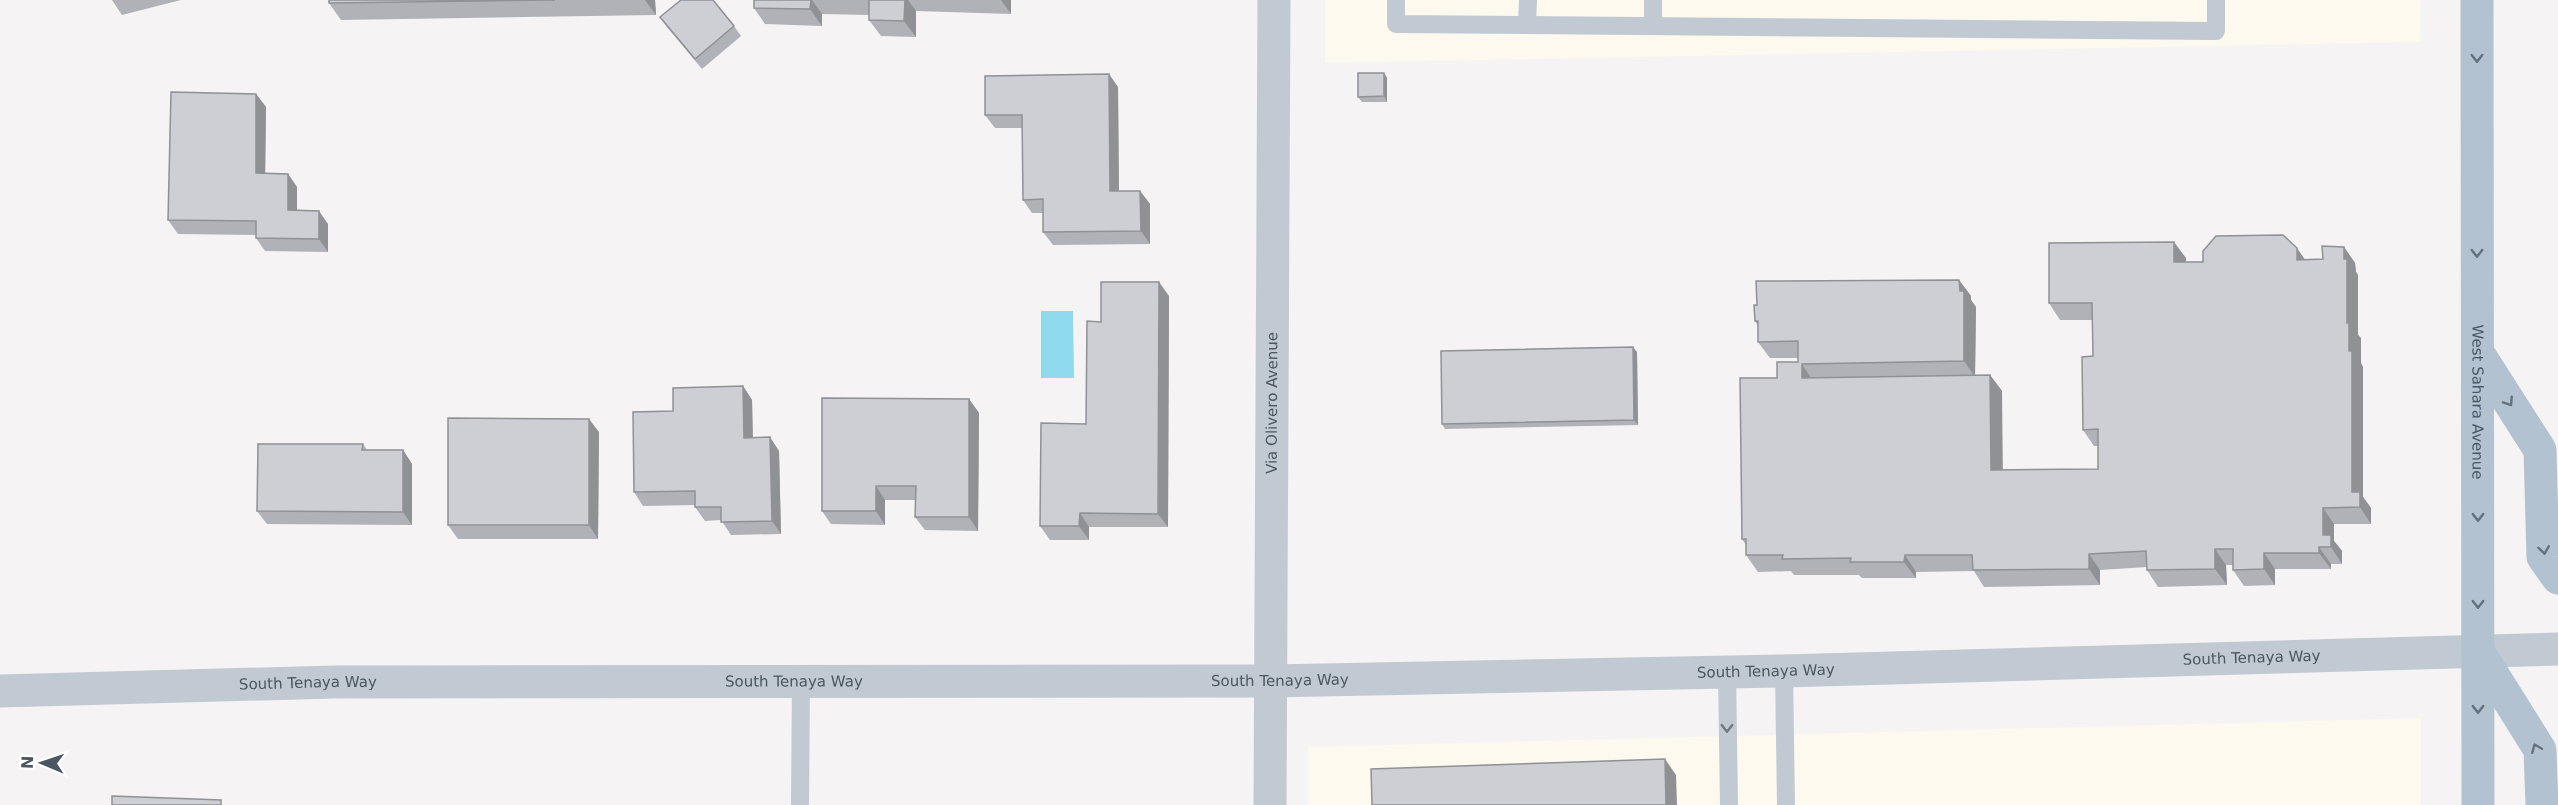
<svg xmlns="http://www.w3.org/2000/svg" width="2558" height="805" font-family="'DejaVu Sans',sans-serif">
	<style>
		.commercial { fill: #fdf9ef }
		.water { fill: #90daee }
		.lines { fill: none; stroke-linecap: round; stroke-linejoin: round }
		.service { stroke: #c1cad2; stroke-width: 18 }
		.minor { stroke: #c1cad2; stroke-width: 33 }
		.tertiary { stroke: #c1cad2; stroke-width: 33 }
		.primary { stroke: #b3c2d1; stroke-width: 33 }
		.wall { fill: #b0b2b7 }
		.shaded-wall { fill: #909195 }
		.building { fill: #cdcfd5; stroke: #909195; stroke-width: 1.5 }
		.oneway { stroke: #64717d }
		.oneway2 { stroke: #6e7983 }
		.labels { text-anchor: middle; stroke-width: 6; stroke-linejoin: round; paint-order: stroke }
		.street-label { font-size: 15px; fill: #4a5661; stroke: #fff }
	</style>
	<rect width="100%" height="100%" fill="#f5f3f3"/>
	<g class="commercial">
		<polygon points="1325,0 2421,0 2420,42 1325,63"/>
		<polygon points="2421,718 2421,805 1308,805 1308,747"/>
	</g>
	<polygon class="water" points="1041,311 1073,311 1074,378 1041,378"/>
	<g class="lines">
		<g class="service">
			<polyline points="1396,0 1396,24 2216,31 2216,0"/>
			<polyline points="1527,25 1528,0"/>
			<polyline points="1653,26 1653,0"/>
			<polyline points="1727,670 1729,805"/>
			<polyline points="1784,671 1786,805"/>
			<polyline points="800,805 801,681"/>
		</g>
		<path class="minor" id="s1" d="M1270 805 1274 0"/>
		<path class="tertiary" id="s2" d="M0 691 334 682 1271 681 1784 671 2558 649"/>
		<g class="primary">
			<path id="s3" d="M2477 0 2478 805"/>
			<polyline points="2478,353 2540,450 2543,557 2558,578"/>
			<polyline points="2478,651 2540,750 2542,805"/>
		</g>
	</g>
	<g class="wall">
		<polygon points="112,0 181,0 122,15"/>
		<polygon points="329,0 655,0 656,15 341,20 329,3"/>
		<polygon points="754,0 1011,0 1011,14 916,11 916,37 881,36 869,20 869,15 822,14 822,26 765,24 754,8"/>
		<polygon points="660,17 734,26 741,36 702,69 667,27"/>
		<polygon points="1384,73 1387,78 1387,102 1362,102 1358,97"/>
		<polygon points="1118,87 1119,191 1140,191 1150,204 1150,244 1053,245 1043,232 1043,213 1032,213 1023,200 1022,128 995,128 985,115"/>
		<polygon points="256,94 266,107 265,173 288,174 297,187 297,210 328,224 328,252 265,251 256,238 256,235 178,234 168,220"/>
		<polygon points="2344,247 2355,263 2356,272 2358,275 2358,335 2361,338 2361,363 2363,367 2363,497 2371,508 2371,524 2334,524 2334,541 2342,551 2342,564 2331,564 2331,569 2275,569 2275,585 2244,586 2233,570 2233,565 2226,565 2227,585 2158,587 2147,570 2147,567 2100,570 2100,585 1984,587 1974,571 1916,572 1916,578 1862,578 1859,575 1794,575 1791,571 1758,572 1746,555 1746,545 1742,539 1777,378 1798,362 1798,358 1770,358 1758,342 1758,326 1755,321 1959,280 1971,296 1971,300 1976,307 1975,375 1990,375 2002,391 2002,470 2098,469 2098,446 2094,446 2083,430 2093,356 2092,320 2060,320 2049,303 2186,258 2186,262 2323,259"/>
		<polygon points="1169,296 1168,527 1089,527 1089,540 1050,540 1040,526 1086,424 1101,322"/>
		<polygon points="1637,352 1638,425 1445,429 1442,424"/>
		<polygon points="743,386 752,400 753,438 779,451 781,534 731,535 721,520 705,521 695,507 695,505 643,506 634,492 673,411"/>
		<polygon points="969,399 979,413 978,531 925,530 915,517 916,500 885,500 885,525 831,524 822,511"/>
		<polygon points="599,432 598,539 458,539 448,525"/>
		<polygon points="363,444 367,450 403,450 412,464 412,525 267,524 257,511"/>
	</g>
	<g class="shaded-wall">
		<polygon points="645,0 655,0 656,15"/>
		<polygon points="811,0 812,0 822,14 822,26 810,9"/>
		<polygon points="905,0 908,0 916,11 916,37 904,21"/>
		<polygon points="1001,0 1011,0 1011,14"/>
		<polygon points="1384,73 1387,78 1387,102 1384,96"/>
		<polygon points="1109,74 1118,87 1119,204 1110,191"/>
		<polygon points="256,94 266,107 265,187 256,173"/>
		<polygon points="288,174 297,187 297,224 288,210"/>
		<polygon points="1140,191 1150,204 1150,244 1141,231"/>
		<polygon points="319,211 328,224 328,252 319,239"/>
		<polygon points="2174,242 2186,258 2186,279 2174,262"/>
		<polygon points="2344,247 2355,263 2356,272 2358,275 2358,335 2361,338 2361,363 2363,367 2363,497 2371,508 2371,524 2360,507 2352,492 2349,351 2347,323"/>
		<polygon points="2297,248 2308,264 2297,260"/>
		<polygon points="1959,280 1971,296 1971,300 1976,307 1975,377 1964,361"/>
		<polygon points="1159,282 1169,296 1168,527 1158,514"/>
		<polygon points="1633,347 1637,352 1638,425 1634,420"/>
		<polygon points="1802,364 1813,381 1802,378"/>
		<polygon points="1990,375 2002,391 2003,487 1991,470"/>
		<polygon points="743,386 752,400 753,452 744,438"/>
		<polygon points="969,399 979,413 978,531 969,517"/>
		<polygon points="589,419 599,432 598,539 589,525"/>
		<polygon points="770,437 779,451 781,534 772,521"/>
		<polygon points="403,450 412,464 412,525 403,512"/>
		<polygon points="876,486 885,500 885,525 876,511"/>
		<polygon points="2323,508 2334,524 2334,541 2342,551 2342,564 2323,535"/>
		<polygon points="1080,513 1089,527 1089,540 1079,526"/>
		<polygon points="2319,547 2331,564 2331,569 2319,553"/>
		<polygon points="2215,549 2226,565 2227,585 2215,569"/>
		<polygon points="2264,553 2275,569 2275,585 2264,569"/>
		<polygon points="2089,554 2100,570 2100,585 2089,569"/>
		<polygon points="1905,555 1916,572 1916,578 1904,562"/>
		<polygon points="1665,759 1676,775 1677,805 1666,805"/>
	</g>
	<g class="building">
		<polygon points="329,0 555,0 329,3"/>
		<polygon points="681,0 713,0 734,26 695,59 660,17"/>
		<polygon points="754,0 811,0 810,9 754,8"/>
		<polygon points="869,0 905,0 904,21 869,20"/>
		<polygon points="1358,73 1384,73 1384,96 1358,97"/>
		<polygon points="1109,74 1110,191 1140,191 1141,231 1043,232 1043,199 1023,200 1022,115 985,115 985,76"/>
		<polygon points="171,92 256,94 256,173 288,174 288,210 319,211 319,239 256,238 256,221 168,220"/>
		<polygon points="2283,235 2297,248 2297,260 2323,259 2322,246 2344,247 2344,259 2347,259 2347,323 2349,322 2349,351 2352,351 2352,492 2360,492 2360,507 2323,508 2323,535 2331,535 2331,547 2319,547 2319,553 2264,553 2264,569 2233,570 2233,549 2215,549 2215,569 2147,570 2146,551 2089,554 2089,569 1973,570 1972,555 1905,555 1904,562 1850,562 1851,558 1782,559 1783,555 1746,555 1746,539 1742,539 1740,378 1777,378 1777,362 1798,362 1798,341 1758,342 1758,321 1755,321 1754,305 1757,305 1756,281 1959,280 1960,291 1964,291 1964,361 1802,364 1802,378 1990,375 1991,470 2098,469 2098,429 2083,430 2082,357 2093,356 2092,303 2049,303 2049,243 2174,242 2174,262 2203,262 2203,251 2216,236"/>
		<polygon points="1101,282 1159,282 1158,514 1080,513 1079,526 1040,526 1041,423 1086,424 1087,321 1101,322"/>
		<polygon points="1633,347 1634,420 1442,424 1441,351"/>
		<polygon points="743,386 744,438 770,437 772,521 721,522 721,507 695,507 695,491 634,492 633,412 673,411 673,388"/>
		<polygon points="822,398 969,399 969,517 915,517 916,486 876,486 876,511 822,511"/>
		<polygon points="448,418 589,419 589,525 448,525"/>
		<polygon points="258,444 363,444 362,450 403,450 403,512 257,511"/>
		<polygon points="1665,759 1666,805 1372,805 1371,769"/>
		<polygon points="112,796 221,800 221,805 112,805"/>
	</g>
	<defs><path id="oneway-chevron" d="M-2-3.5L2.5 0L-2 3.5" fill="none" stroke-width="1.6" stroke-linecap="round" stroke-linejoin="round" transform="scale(1.5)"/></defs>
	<g class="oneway">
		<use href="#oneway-chevron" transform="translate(2477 58) rotate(90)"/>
		<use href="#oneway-chevron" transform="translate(2477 253) rotate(90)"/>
		<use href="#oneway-chevron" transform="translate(2509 402) rotate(57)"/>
		<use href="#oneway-chevron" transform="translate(2478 517) rotate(90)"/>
		<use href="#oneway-chevron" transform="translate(2544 550) rotate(82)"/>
		<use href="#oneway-chevron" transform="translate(2478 604) rotate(90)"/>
		<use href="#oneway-chevron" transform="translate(2478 709) rotate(90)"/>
		<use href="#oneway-chevron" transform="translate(2536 748) rotate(-112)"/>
	</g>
	<use class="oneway2" href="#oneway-chevron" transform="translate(1727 728) rotate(89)"/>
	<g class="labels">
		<g class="street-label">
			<text dy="5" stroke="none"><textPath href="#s1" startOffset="402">Via Olivero Avenue</textPath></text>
			<text dy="5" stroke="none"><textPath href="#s3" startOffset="402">West Sahara Avenue</textPath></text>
			<text dy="5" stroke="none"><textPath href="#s2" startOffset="2252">South Tenaya Way</textPath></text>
			<text dy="5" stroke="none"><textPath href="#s2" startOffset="1766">South Tenaya Way</textPath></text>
			<text dy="5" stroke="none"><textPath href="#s2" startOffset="1280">South Tenaya Way</textPath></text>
			<text dy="5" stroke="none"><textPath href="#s2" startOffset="794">South Tenaya Way</textPath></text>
			<text dy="5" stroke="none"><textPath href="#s2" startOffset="308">South Tenaya Way</textPath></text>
		</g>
	</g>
	<g transform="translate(42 763) rotate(272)" stroke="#ffffff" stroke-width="4.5" paint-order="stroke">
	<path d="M0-4.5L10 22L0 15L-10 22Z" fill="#4a5661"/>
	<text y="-9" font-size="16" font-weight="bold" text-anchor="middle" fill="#4a5661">N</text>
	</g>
</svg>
